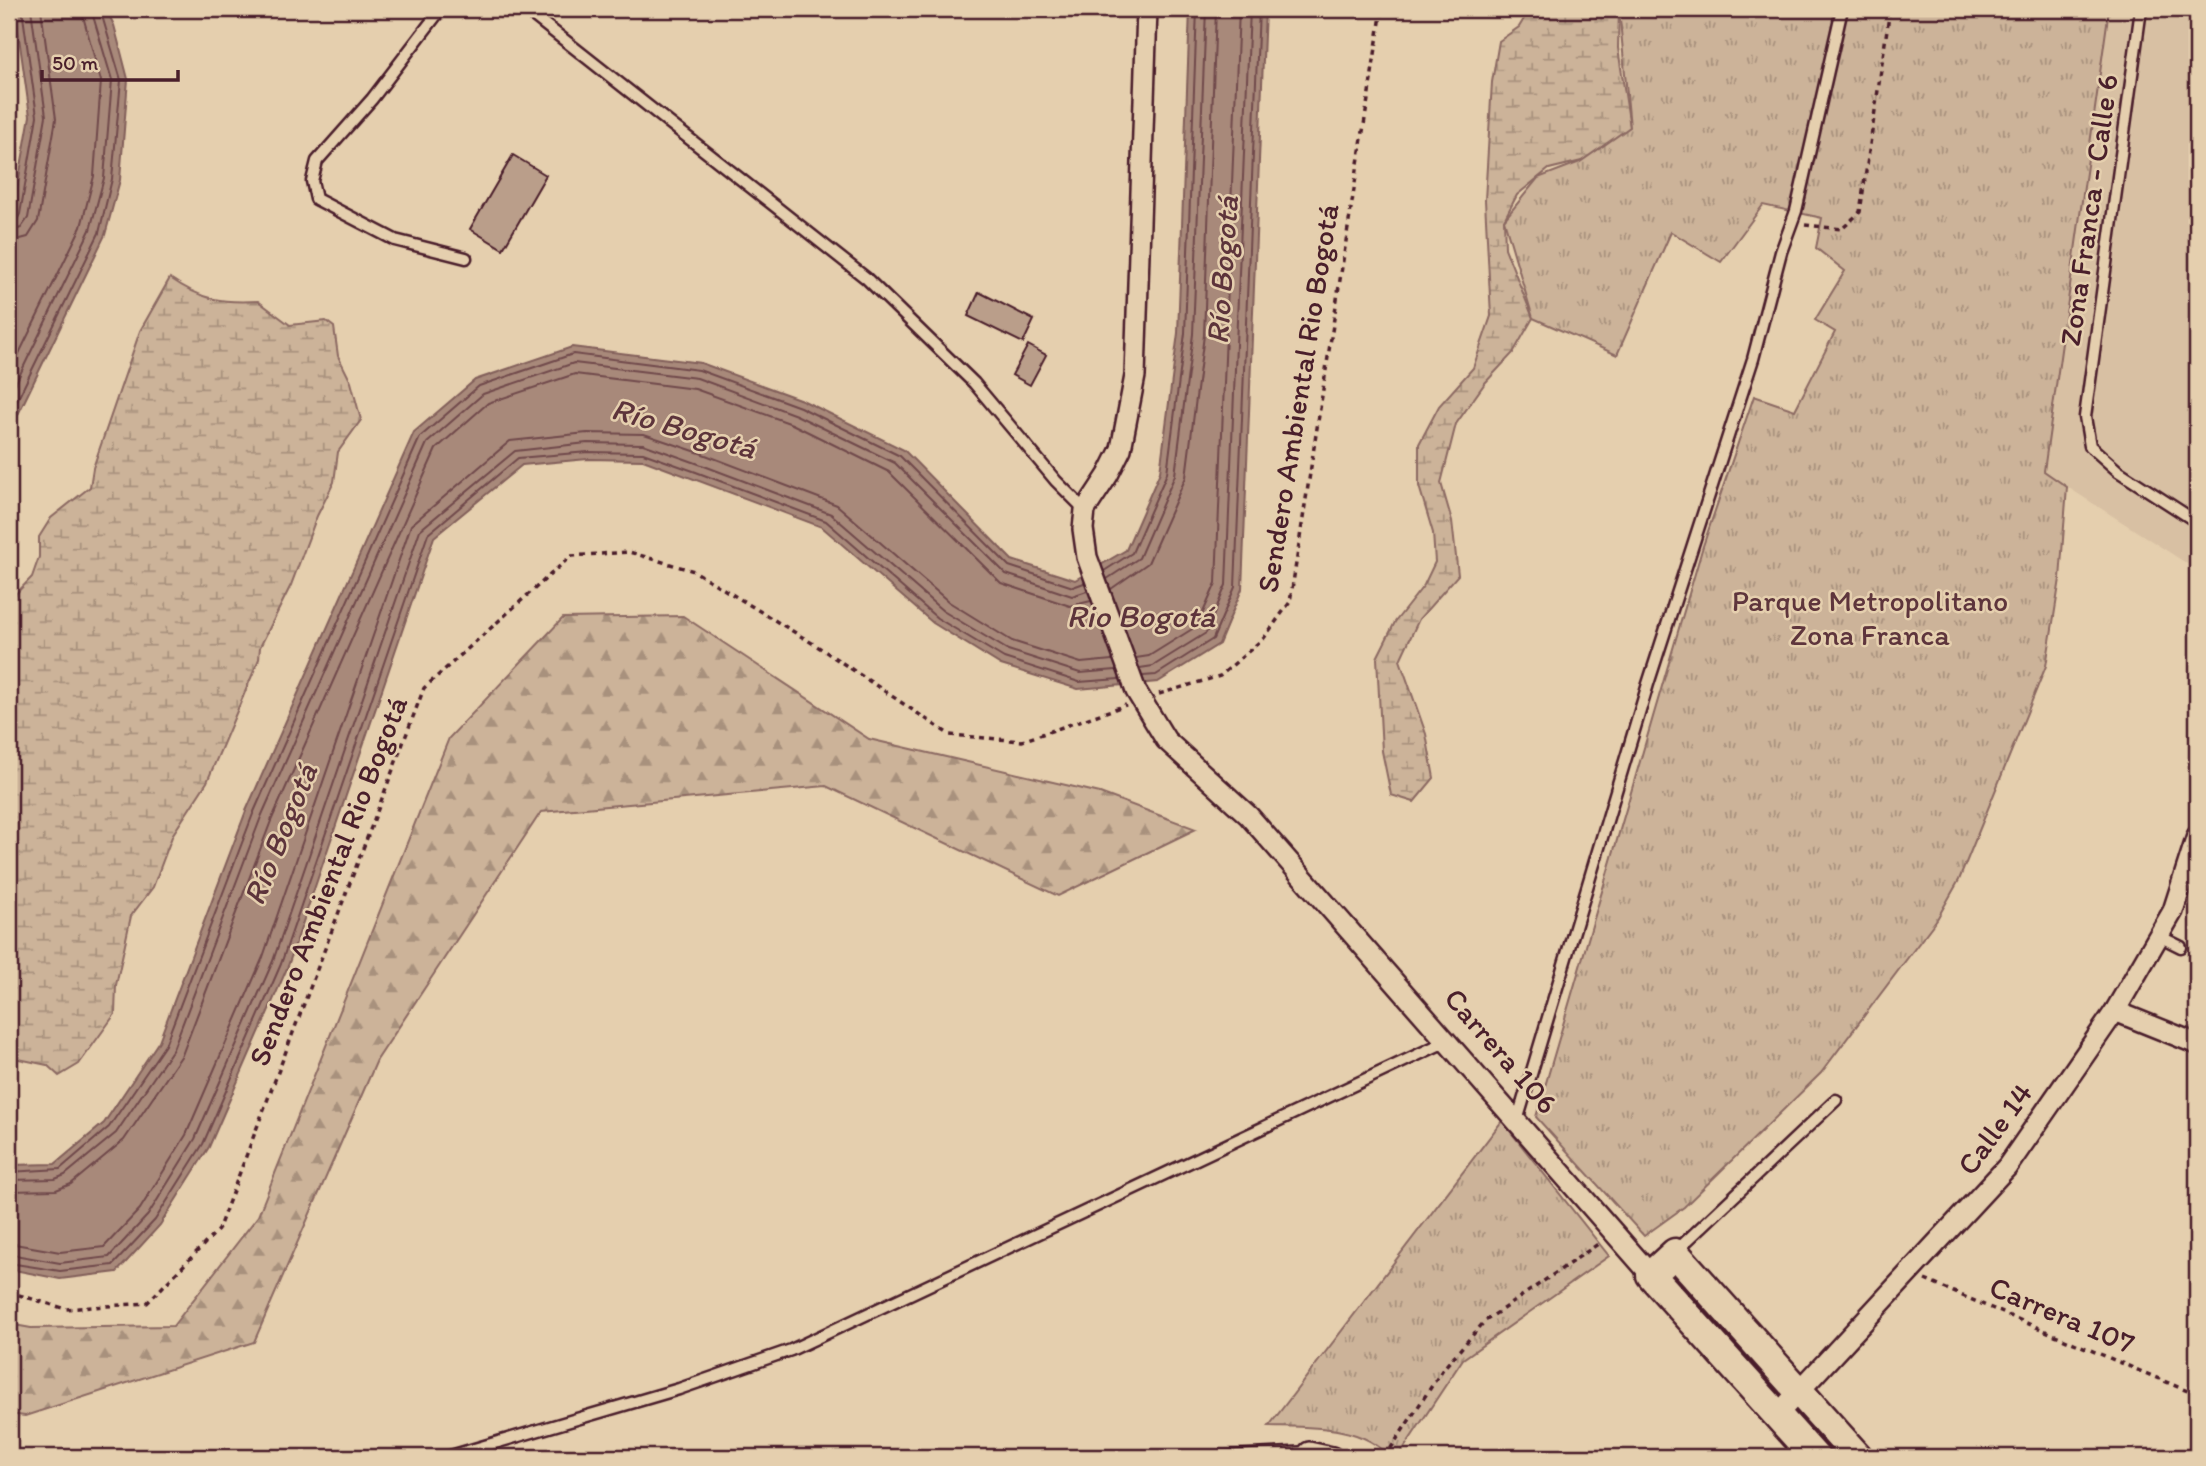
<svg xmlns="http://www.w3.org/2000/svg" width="2206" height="1466" font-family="Itim,sans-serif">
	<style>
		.built { fill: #d8c0a3 }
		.forest { fill: url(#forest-firs); stroke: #8b6962; stroke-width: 2 }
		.wetland { fill: url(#wetland-marsh); stroke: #8b6962; stroke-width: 2 }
		.park { fill: url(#park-tufts); stroke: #8b6962; stroke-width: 2 }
		.water { fill: #a8897a; stroke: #825f5a; stroke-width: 2 }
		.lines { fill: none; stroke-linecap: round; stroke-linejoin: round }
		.shore { stroke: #70494b; stroke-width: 2 }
		.building { fill: #ba9e8a; stroke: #4a1f2b; stroke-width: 2 }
		.lane-casing { stroke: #4a1f2b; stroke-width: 15 }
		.street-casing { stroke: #4a1f2b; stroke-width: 24 }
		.secondary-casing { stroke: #4a1f2b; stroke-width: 33 }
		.path { stroke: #4a1f2b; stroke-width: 3.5; stroke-dasharray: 5 5; stroke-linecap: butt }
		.lane { stroke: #e5cfae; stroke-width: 10 }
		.street { stroke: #e5cfae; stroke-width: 19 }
		.secondary { stroke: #e5cfae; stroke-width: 28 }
		.labels { text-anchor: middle; stroke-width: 5; stroke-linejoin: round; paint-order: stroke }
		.street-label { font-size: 30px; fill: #4a1f2b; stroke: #e5cfae }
		.park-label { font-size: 30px; fill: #5e353c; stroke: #e5cfae }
		.water-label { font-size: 32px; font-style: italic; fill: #5d343b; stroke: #e5cfae }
	</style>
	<defs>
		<pattern id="forest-firs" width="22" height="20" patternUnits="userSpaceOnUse" patternTransform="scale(1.75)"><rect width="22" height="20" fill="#ccb399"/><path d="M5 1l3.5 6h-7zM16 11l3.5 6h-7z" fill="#a8917d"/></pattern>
		<pattern id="wetland-marsh" width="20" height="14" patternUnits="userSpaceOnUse" patternTransform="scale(1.75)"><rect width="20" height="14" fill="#ccb399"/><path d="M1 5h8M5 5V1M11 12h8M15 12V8" fill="none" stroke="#a8917d"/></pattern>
		<pattern id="park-tufts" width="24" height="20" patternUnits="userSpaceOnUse" patternTransform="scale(1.75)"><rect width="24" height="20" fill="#ccb399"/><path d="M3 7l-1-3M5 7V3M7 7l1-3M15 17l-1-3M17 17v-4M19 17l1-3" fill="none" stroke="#a8917d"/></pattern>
	</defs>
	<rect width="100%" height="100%" fill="#e5cfae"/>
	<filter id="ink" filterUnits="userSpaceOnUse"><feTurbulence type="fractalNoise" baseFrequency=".0143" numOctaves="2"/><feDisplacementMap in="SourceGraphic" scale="14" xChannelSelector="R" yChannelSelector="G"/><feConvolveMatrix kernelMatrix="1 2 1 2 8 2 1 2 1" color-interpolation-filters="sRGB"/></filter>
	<g filter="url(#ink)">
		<polygon class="built" points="2109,9 2197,9 2197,570 2044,472"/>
		<polygon class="forest" points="683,616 869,739 1100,793 1196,829 1058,896 826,786 541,812 377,1060 254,1342 25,1416 9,1414 9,1324 31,1328 173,1326 258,1216 449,738 563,618"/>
		<g class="wetland">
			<polygon points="1530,9 1619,9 1618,48 1630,127 1602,156 1549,169 1517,195 1504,220 1505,248 1533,318 1513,353 1485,383 1456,424 1441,483 1452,521 1458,575 1419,619 1400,660 1426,734 1434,778 1414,802 1391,795 1382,751 1377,658 1395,622 1424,585 1435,562 1433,533 1419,486 1419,444 1439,406 1473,368 1491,316 1485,200 1492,82 1499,41 1519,27"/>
			<path d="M170 278C202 300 220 303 258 301L290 325 326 321 334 327 338 356 351 382 361 420 338 452 334 482 317 516 291 585 260 647 259 659 207 782 173 834 153 887 131 916 116 985 115 1014 79 1064 59 1076 47 1065 9 1057V601L32 577 39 557V537L51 518 90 487 93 468 140 331Z"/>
		</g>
		<g class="park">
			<polygon points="1619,9 2109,9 2044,471 2067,487 2060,579 2046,666 1959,880 1937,919 1821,1073 1684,1207 1644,1236 1536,1117 1703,546 1754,396 1795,410 1835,332 1815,320 1845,271 1816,248 1822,218 1763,205 1721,262 1671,232 1617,355 1533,318 1504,220 1538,178 1580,162 1630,127"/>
			<path d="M1502 1121 1609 1256 1463 1359 1398 1457H1390C1361 1424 1309 1427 1269 1426Z"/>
		</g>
		<g class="water">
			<polygon points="15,9 106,9 114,25 128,79 120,180 105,235 9,433 9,222 13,212 30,116"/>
			<polygon points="1190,9 1265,9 1242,589 1219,644 1158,682 1078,689 1001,665 933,623 822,527 643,460 588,459 522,465 434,537 288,966 209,1147 160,1225 117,1272 60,1279 9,1269 9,1165 55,1164 104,1123 159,1041 246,811 414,432 475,380 572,347 701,363 802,400 904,450 1012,560 1075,580 1126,550 1160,472 1178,333"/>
		</g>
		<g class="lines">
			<g class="shore">
				<polyline points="9,223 16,222 20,214 37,116 22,9"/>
				<polyline points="9,232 21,228 28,218 46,116 31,9"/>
				<polyline points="9,242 28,237 38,221 56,119 41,9"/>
				<polyline points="9,374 81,227 94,176 101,81 81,9"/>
				<polyline points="9,397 90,230 104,178 112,80 91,9"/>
				<polyline points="9,417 99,233 112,179 121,80 100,9"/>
				<polyline points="1104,571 1132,553 1167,473 1185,333 1197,9"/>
				<polyline points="1107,579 1139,558 1175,475 1193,334 1206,9"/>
				<polyline points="1111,589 1148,563 1186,477 1204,335 1216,9"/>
				<polyline points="1136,658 1149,656 1197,626 1216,583 1239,9"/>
				<polyline points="1140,668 1153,666 1206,633 1226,585 1250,9"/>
				<polyline points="1143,676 1156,675 1213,639 1235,587 1259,9"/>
				<polyline points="9,1172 60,1169 109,1127 165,1045 253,814 420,437 479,386 573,354 699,370 800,407 900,456 1009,566 1073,587 1084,583"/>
				<polyline points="9,1180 55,1179 65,1175 116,1133 173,1049 261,817 427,443 483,394 574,363 697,378 796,415 895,463 1006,574 1072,596 1087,591"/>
				<polyline points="9,1191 56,1190 71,1184 124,1140 182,1055 271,821 436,449 488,403 575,374 695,389 792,424 889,472 1001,583 1070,606 1091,601"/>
				<polyline points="9,1243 60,1252 104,1247 140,1209 186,1135 263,957 411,525 510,441 587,433 644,434 703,454 837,505 949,602 1012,641 1081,663 1112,660"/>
				<polyline points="9,1254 60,1263 109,1257 148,1215 195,1139 273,961 420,530 515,451 587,443 643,444 699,464 831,514 943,611 1008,650 1080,673 1116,670"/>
				<polyline points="9,1263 60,1271 113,1265 155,1220 203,1144 281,964 428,534 518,458 588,452 643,453 696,472 826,521 937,618 1004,658 1079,682 1119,679"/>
			</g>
		</g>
		<g class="building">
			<polygon points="513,155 546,175 503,249 470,229"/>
			<polygon points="979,292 1034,320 1023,343 968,316"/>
			<polygon points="1028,345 1046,355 1030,385 1012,375"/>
		</g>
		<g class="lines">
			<g class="lane-casing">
				<g id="lane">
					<polyline points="441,9 372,99 317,161 312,181 316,199 395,240 466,258"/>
					<polyline points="525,9 866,278 974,383 1056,481 1085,510"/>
					<polyline points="2141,9 2085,417 2090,446 2118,471 2197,522"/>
					<polyline points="2159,936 2181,947"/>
					<polyline points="1517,1121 1648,684 1753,359 1781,252 1796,211 1842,9"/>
					<polyline points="1676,1251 1836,1100"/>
					<polyline points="447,1457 679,1389 791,1350 1447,1041"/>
					<polyline points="1216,1457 1309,1452"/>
				</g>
			</g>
			<g class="street-casing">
				<g id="street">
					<polyline points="1147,9 1135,376 1121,449 1108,475 1085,510 1083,529 1087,557 1136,691 1166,740 1249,816 1651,1275"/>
					<polyline points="2115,1011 2197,1044"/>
					<polyline points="1777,1415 2007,1167 2115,1011 2173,911 2197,836"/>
					<polyline points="1309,1452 1332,1457"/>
				</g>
			</g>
			<g class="secondary-casing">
				<polyline id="secondary" points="1815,1457 1651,1275 1675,1253 1858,1457"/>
			</g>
			<g class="path">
				<polyline points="1805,225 1842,229 1860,212 1890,9"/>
				<polyline points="1159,694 1220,676 1264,638 1290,602 1382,9"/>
				<polyline points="1925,1280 2197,1395"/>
				<polyline points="9,1292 66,1309 147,1303 218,1230 424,688 571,556 629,552 694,571 817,646 950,735 1022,741 1126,705"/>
				<polyline points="1385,1457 1443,1369 1485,1321 1601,1242"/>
			</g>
			<use href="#lane" class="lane"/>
			<use href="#street" class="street"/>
			<use href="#secondary" class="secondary"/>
		</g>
	</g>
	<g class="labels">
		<g class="street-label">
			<text transform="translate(2089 210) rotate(-82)" y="10">Zona Franca - Calle 6</text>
			<text transform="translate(1298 398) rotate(-81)" y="10">Sendero Ambiental Rio Bogotá</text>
			<text transform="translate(328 881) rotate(-69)" y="10">Sendero Ambiental Rio Bogotá</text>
			<text transform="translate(1501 1051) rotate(49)" y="10">Carrera 106</text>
			<text transform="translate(1995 1129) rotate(-54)" y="10">Calle 14</text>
			<text transform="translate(2062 1315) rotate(23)" y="10">Carrera 107</text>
		</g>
		<g class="park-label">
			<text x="1870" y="611">Parque Metropolitano<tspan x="1870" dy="34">Zona Franca</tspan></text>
		</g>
		<g class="water-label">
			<text transform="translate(1222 270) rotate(-86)" y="11">Río Bogotá</text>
			<text transform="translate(684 428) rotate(16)" y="11">Río Bogotá</text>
			<text x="1141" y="627">Rio Bogotá</text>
			<text transform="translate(280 834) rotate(-68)" y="11">Río Bogotá</text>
		</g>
	</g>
	<rect width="2206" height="1466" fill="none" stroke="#e5cfae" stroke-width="35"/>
	<rect x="18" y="18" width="2171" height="1431" fill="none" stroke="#4a1f2b" stroke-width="2.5" filter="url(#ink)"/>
	<path d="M42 70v10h136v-10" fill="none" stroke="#4a1f2b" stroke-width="3.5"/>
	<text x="52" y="70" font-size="21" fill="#4a1f2b" stroke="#e5cfae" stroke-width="5" paint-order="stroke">50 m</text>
</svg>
